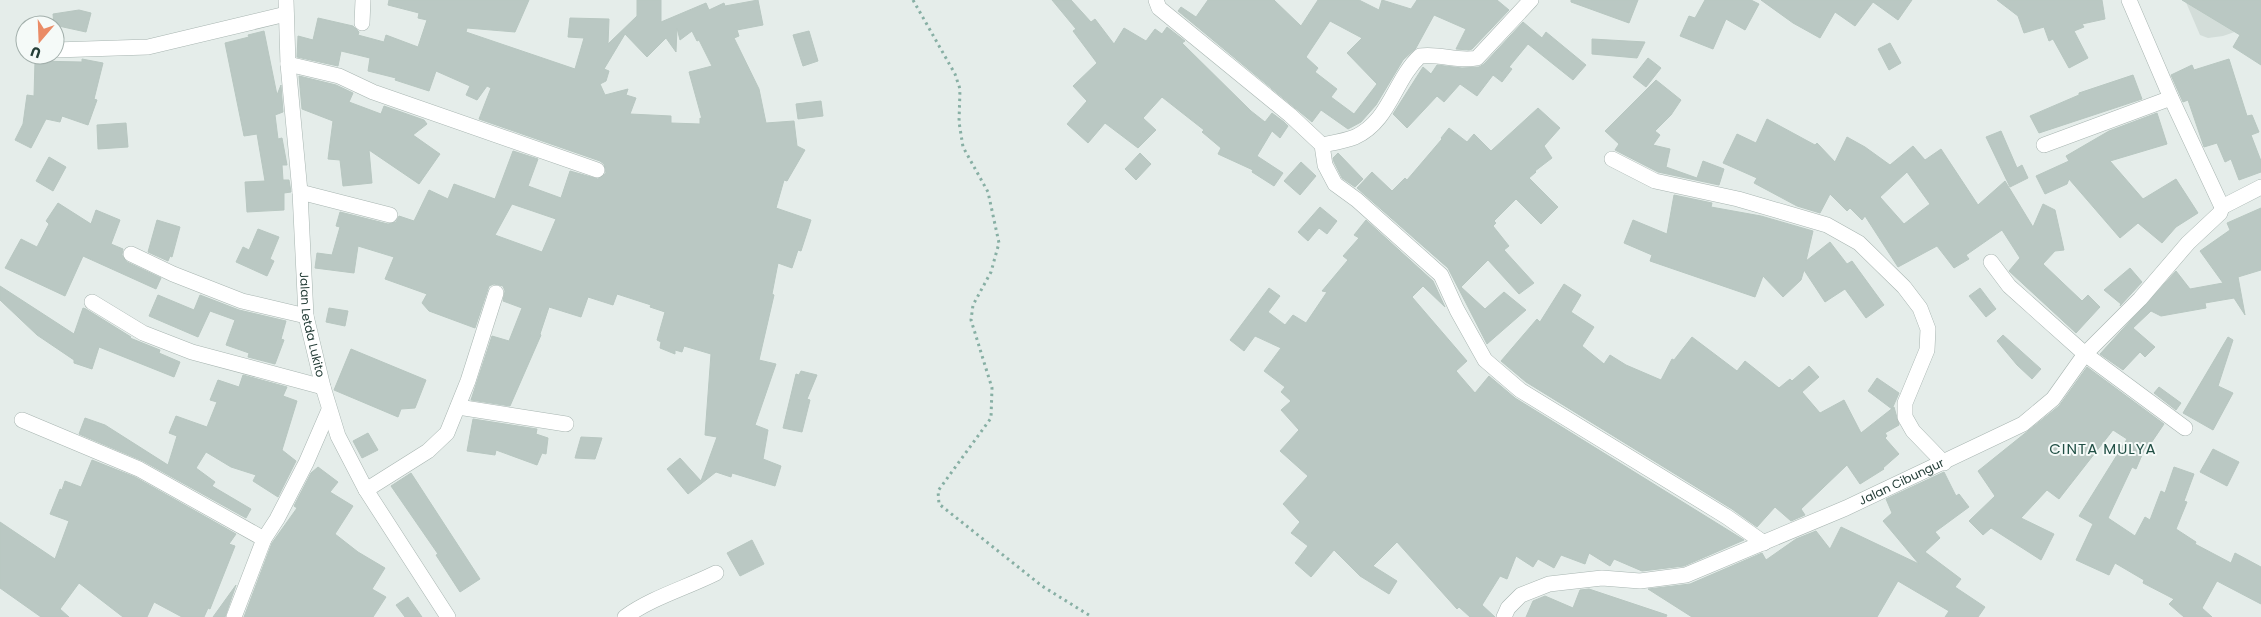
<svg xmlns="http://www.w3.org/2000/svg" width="2261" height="617" font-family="Poppins,sans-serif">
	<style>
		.built { fill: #d3ddd9 }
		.building { fill: #bac8c3; stroke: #b8c7c1; fill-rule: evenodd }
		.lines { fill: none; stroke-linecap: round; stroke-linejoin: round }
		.minor-casing { stroke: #a8b5b1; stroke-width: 16 }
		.path { stroke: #87afa4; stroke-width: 3; stroke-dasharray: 2.5 4; stroke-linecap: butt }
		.minor { stroke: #fff; stroke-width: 15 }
		.labels { text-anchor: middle; stroke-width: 4; stroke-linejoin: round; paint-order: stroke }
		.street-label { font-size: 12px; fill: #253e38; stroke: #f5faf8 }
		.quarter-label { font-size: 15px; letter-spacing: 1px; fill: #225046; stroke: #f5faf8 }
	</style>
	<rect width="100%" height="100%" fill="#e5edea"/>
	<polygon class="built" points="2185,0 2255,25 2223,36 2208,38 2200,35"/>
	<g class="building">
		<path d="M389 0H529L515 32 467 28 466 32 575 69 584 38 568 37 570 18 609 19 608 44 637 16V0H661V22L706 3 709 10 724 3 725 6 758 0 763 25 737 30 739 36 734 38 759 89 766 123 794 121 797 146 805 150 787 181 784 180 776 208 811 220 801 251 798 250 792 268 778 263 772 294 774 295 759 360 776 364 755 425 768 430 763 459 781 466 775 486 732 473 731 477 716 472 688 494 667 469 680 458 701 481 717 437 705 435 711 354 684 346 682 352 675 350V354L660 348 661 342 657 340 665 312 650 307 651 305 617 294 613 305 588 297 581 317 549 307 540 334 541 335 510 406 471 400 492 336 509 341 522 308 503 301 505 291 503 286 494 284 489 286 475 328 429 311 422 303 427 294 385 279 394 257 358 246 354 273 315 268 317 253 332 255 340 227 336 226 340 212 388 224 396 222 399 216 414 221 429 190 448 199 454 184 495 199 513 151 538 159 528 186 561 198 570 171 598 179 606 173 604 164 600 161 479 119 491 88 487 86 477 100 466 95 470 86 436 71 429 91 395 80 396 78 368 71 370 58 341 51 338 66 297 57 298 36 313 40 318 18 353 26 359 32 358 35 384 42 386 35 418 47 427 20 418 18 419 13 388 5ZM677 28 680 40 692 31 697 41 699 40 712 66 689 72 702 119 700 118V124L671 123V116L630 114 636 98 626 95 628 89 605 95 600 84 606 81 609 71 604 69 625 34 647 57 666 38 676 52ZM512 204 556 219 542 252 495 235Z"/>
		<polygon points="1052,0 1071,0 1091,22 1095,19 1114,44 1124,28 1146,41 1155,29 1162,34 1167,27 1185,41 1182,43 1251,111 1265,122 1272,113 1284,122 1288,126 1280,138 1272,131 1257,156 1283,173 1274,186 1252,172 1253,170 1218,154 1221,148 1202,132 1204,130 1162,97 1143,118 1156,130 1138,148 1105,123 1088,143 1067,124 1087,101 1073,86 1097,63 1073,31 1076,29"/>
		<path d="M1208 0H1274L1301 26 1318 0H1359L1379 10 1382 0 1411 9 1417 0H1497L1509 10 1472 49 1469 50 1456 49 1466 29 1434 15 1416 48 1403 60 1376 105 1361 122 1348 129 1321 110 1312 122 1178 11 1181 7 1196 17ZM1330 21 1362 38 1347 53 1377 84 1354 114 1331 97 1337 89 1315 72 1318 68 1306 57Z"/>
		<polygon points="1571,0 1638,0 1629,23 1571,2"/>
		<polygon points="1705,0 1751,0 1759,4 1745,30 1726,19 1713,49 1680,36 1689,16 1695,18"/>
		<polygon points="1761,0 1912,0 1898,20 1873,2 1855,26 1835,12 1820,38 1793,23"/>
		<polygon points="1997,0 2102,0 2105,19 2082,24 2084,27 2074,31 2088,58 2069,68 2053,39 2049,41 2044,27 2024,33 2018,16"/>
		<polygon points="2182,0 2261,0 2261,65 2233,47 2240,35"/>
		<polygon points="79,10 91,13 86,32 54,25 53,14"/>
		<polygon points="1523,22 1542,38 1546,32 1586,65 1573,80 1528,44 1509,67 1512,69 1502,82 1493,75 1477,96 1460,84 1444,102 1437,96 1407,128 1393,114 1423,67 1431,74 1437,65 1462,68 1479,67 1484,64"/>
		<polygon points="264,31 277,95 281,85 283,112 275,115 278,139 282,138 287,165 282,165 283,180 289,180 291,192 284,193 284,210 247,212 245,182 265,181 257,134 244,136 225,43 249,37 248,35"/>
		<polygon points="809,31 818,61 803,66 793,35"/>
		<polygon points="1592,39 1645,42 1637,58 1592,54"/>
		<polygon points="1890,43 1901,63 1889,70 1878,49"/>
		<polygon points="1648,58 1661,68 1646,87 1633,77"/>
		<polygon points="82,59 103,63 94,99 97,100 88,125 62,116 60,122 46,119 31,148 15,140 23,124 27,95 34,96 35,61 82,62"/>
		<polygon points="2229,59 2247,116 2252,115 2259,132 2251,135 2261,161 2261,172 2239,180 2231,159 2225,162 2217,143 2204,147 2188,100 2183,102 2171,75 2192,65 2194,70"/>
		<polygon points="2133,75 2142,99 2039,133 2030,116 2079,95 2079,93"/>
		<polygon points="299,76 336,85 353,93 349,102 381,114 384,106 424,120 427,124 413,135 440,154 419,184 369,150 372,183 343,186 340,160 328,159 333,121 302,109"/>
		<polygon points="1656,80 1681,100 1671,115 1655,131 1660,135 1653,145 1670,149 1666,167 1697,178 1703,161 1724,169 1719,185 1658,172 1615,150 1619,144 1605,131"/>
		<polygon points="821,101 823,116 798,119 796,104"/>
		<polygon points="1538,108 1560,128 1544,146 1552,158 1535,171 1536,172 1529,178 1558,207 1541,224 1516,199 1494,221 1496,223 1493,226 1509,246 1504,250 1534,283 1519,294 1488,260 1461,287 1485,309 1504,292 1526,310 1487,344 1448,268 1357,188 1372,172 1392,191 1405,178 1407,180 1442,139 1441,138 1449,128 1467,142 1474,134 1491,151"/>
		<polygon points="2157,113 2167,144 2110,161 2143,199 2176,179 2198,213 2176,227 2162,243 2138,223 2120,238 2069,179 2067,184 2045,194 2036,176 2069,161 2066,156 2109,131"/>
		<path d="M1767 119 1815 145 1817 143 1835 162 1847 137 1865 147 1890 165 1913 146 1925 160 1941 149 1978 205 2005 181 2033 227 2043 204 2055 210 2064 250 2055 251 2043 264 2082 301 2088 295 2100 307 2076 333 2009 271 2020 258 2002 230 1966 255 1969 259 1954 268 1937 246 1898 267 1865 216 1862 220 1850 208 1847 211 1830 194 1820 213 1797 206 1754 183 1757 178 1723 163 1737 134 1756 143ZM1907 172 1930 204 1904 224 1880 197Z"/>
		<polygon points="126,123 128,147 98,149 97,125"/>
		<polygon points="2001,131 2017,168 2022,165 2028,178 2010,187 1986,137"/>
		<polygon points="1140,153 1151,164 1136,180 1125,169"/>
		<polygon points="1338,153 1363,179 1355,187 1342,178 1334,162 1333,158"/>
		<polygon points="49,157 66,167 53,191 36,181"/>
		<polygon points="1301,162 1316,176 1300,195 1284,181"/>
		<polygon points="1674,195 1712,203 1711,207 1761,216 1813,231 1806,261 1830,242 1847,264 1852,261 1884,305 1866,318 1845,289 1825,302 1804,270 1801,280 1783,297 1763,276 1755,297 1650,261 1652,255 1624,243 1633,220 1667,234"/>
		<polygon points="58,203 91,224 96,210 120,220 111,244 123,249 122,255 127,262 161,278 156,289 83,256 65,296 5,268 21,239 37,247 49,224 46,221"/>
		<polygon points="1320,207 1337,221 1327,234 1319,228 1308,241 1298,232"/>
		<polygon points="2261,208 2261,270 2238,277 2245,315 2234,298 2205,303 2206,308 2161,316 2151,311 2133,328 2155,347 2145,357 2140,352 2123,370 2100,354 2176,271 2190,289 2223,283 2200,251 2230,230 2227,223"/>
		<polygon points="157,220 180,227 172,257 170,256 168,261 148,252"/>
		<polygon points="1366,220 1433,281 1445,307 1423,286 1412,297 1467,361 1456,371 1475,393 1489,376 1515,398 1744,540 1684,566 1642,571 1614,559 1610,566 1589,553 1585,564 1561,555 1554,568 1538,559 1533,567 1516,556 1507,579 1500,576 1482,605 1495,617 1470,617 1459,607 1457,609 1397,542 1373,566 1397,581 1389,594 1360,576 1334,550 1311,577 1295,563 1308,546 1291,533 1300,522 1283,504 1308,476 1280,451 1299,430 1281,410 1291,401 1281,392 1285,387 1264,371 1281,348 1255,336 1244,351 1230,340 1269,288 1280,296 1268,312 1285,325 1293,315 1306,323 1327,292 1322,291 1348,260 1343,256 1359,238 1354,235"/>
		<polygon points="258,229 279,237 270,259 274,261 267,276 236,262 243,247 249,250"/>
		<polygon points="2130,268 2142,282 2120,306 2121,304 2104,290"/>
		<polygon points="1564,284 1581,295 1571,312 1594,327 1582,346 1604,364 1610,355 1626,365 1661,380 1672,359 1674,360 1692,337 1737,371 1745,361 1779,388 1790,379 1792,381 1809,366 1819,377 1802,392 1820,413 1844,400 1861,433 1894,407 1899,425 1885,433 1887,436 1885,438 1899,454 1883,468 1884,469 1860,484 1847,465 1801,509 1805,515 1791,521 1775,507 1757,527 1732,509 1526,382 1501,361 1537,319 1540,322"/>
		<polygon points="0,286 74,334 83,308 86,309 131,337 130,338 160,350 159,353 180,362 174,377 99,347 92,369 74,363 74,360 37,335 0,300"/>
		<polygon points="1980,288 1996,309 1986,317 1969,296"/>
		<polygon points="158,295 194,310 200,295 239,310 286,321 281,339 284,340 275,364 248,357 249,353 226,345 235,320 210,311 198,337 149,316"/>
		<polygon points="329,308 348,311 345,326 326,322"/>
		<polygon points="2003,335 2041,369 2032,379 2017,365 1997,341"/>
		<polygon points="2228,337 2233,340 2218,386 2233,393 2213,430 2183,413"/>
		<polygon points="351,349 426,380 415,408 401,409 398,417 334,390"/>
		<polygon points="2087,367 2164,424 2147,449 2145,448 2136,469 2132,467 2108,518 2135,536 2145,517 2150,520 2161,491 2165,493 2174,467 2194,474 2184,501 2187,502 2176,529 2196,542 2195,544 2231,563 2235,553 2261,567 2261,604 2217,581 2202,608 2212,617 2184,617 2169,604 2174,599 2143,583 2144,580 2115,563 2109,575 2076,560 2093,524 2079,516 2127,439 2113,430 2059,499 2047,490 2021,518 2054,534 2041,560 1991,528 1983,535 1969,521 1995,496 1978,471 2059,406"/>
		<polygon points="801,371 817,375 807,399 810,400 802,432 783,428 796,374 799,375"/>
		<polygon points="243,375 287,387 283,396 297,401 282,450 296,461 278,497 253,481 256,475 231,467 206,452 196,468 215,482 212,486 251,509 246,518 143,461 79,434 85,418 105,425 168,465 177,436 169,433 176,416 207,427 217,402 210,400 218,380 239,387"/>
		<polygon points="1877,378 1899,393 1892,409 1868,391"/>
		<polygon points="2159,387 2181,403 2176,410 2154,393"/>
		<polygon points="473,419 537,429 536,434 548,438 546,454 542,453 537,465 496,450 495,455 467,451"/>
		<polygon points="368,433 378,450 362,458 353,441"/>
		<polygon points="581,437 602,438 595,459 575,458"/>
		<polygon points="2213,449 2239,462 2227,486 2200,472"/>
		<polygon points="92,460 135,477 236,534 229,544 235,546 210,609 208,608 204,617 182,617 154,602 147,617 123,617 79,583 60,609 69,617 41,617 0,588 0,522 55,559 69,521 50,514 60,489 62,490 65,481 81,487"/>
		<polygon points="318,467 338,482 330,492 353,506 335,534 358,552 385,568 372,589 386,597 373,617 244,617 272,543 297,508 294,506 311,473"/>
		<polygon points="1944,472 1956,496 1959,494 1969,507 1935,532 1940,538 1925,552 1961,579 1955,587 1985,607 1978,617 1945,617 1949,611 1898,581 1877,617 1692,617 1648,589 1690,584 1762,553 1766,560 1796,539 1816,531 1830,549 1841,527 1919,564 1883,521 1892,513 1886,499"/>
		<polygon points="411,473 480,579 460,592 436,555 438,554 391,486"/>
		<polygon points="752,540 764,564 740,576 727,553"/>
		<polygon points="236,585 225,617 213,617"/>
		<polygon points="1589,589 1667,615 1666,617 1526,617 1533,601 1545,596 1573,608 1580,590"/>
		<polygon points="408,597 422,617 405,617 396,605"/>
	</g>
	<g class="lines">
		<g class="minor-casing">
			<g id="minor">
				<path id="s1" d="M286 0 288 64 300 192 306 316 323 387 338 436 366 490 448 617"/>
				<polyline points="1156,0 1159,8 1290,115 1322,145 1325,165 1335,184 1357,200 1441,275 1457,310 1485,360 1520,390 1727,517 1764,543"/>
				<polyline points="2129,0 2171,98 2222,207"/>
				<polyline points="362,23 363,0"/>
				<polyline points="55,50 148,47 286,14"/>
				<polyline points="288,64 339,76 373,92 597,170"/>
				<path d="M1322 145C1332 143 1345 141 1355 137 1390 121 1394 80 1420 56 1439 53 1458 62 1477 58L1531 0"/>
				<polyline points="2044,145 2171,98"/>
				<polyline points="1612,159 1655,181 1738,199 1827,225 1859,243 1904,287 1920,308 1928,329 1927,350 1905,403 1905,417 1913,431 1944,463"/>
				<polyline points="300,192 390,215"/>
				<polyline points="2222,207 2261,187"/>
				<polyline points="131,254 173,274 242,301 306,316"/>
				<polyline points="1991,262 2009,286 2085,354 2185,428"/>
				<polyline points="92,302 143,333 192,352 323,387"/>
				<polyline points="458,407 566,424"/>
				<polyline points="22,420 139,469 264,539"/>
				<polyline points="366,490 428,451 447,433 468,381 496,293"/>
				<polyline points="234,617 264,539 277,519 306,463 329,410"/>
				<path d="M625 617C653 597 686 588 716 573"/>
				<path id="s2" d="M1504 617 1508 608 1521 595 1549 584 1602 578 1640 581 1686 575 1846 508 2023 424 2053 399 2085 354 2140 299 2188 243 2220 213 2222 207"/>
			</g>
		</g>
		<polyline class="path" points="913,0 955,74 960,89 959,122 963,147 988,192 999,243 991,272 973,305 971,320 992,388 991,418 938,491 939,504 1042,586 1092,617"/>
		<use href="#minor" class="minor"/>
	</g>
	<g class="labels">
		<g class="street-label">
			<text dy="4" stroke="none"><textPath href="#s1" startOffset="326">Jalan Letda Lukito</textPath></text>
			<text dy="4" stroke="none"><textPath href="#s2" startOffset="431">Jalan Cibungur</textPath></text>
		</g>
		<g class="quarter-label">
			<text x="2103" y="454">CINTA MULYA</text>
		</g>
	</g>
	<g transform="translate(40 40) rotate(199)"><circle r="24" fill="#f5faf8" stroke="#a2afab"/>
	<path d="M0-4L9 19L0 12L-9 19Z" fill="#ea8b66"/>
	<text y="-8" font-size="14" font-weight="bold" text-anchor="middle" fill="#253e38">U</text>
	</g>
</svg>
